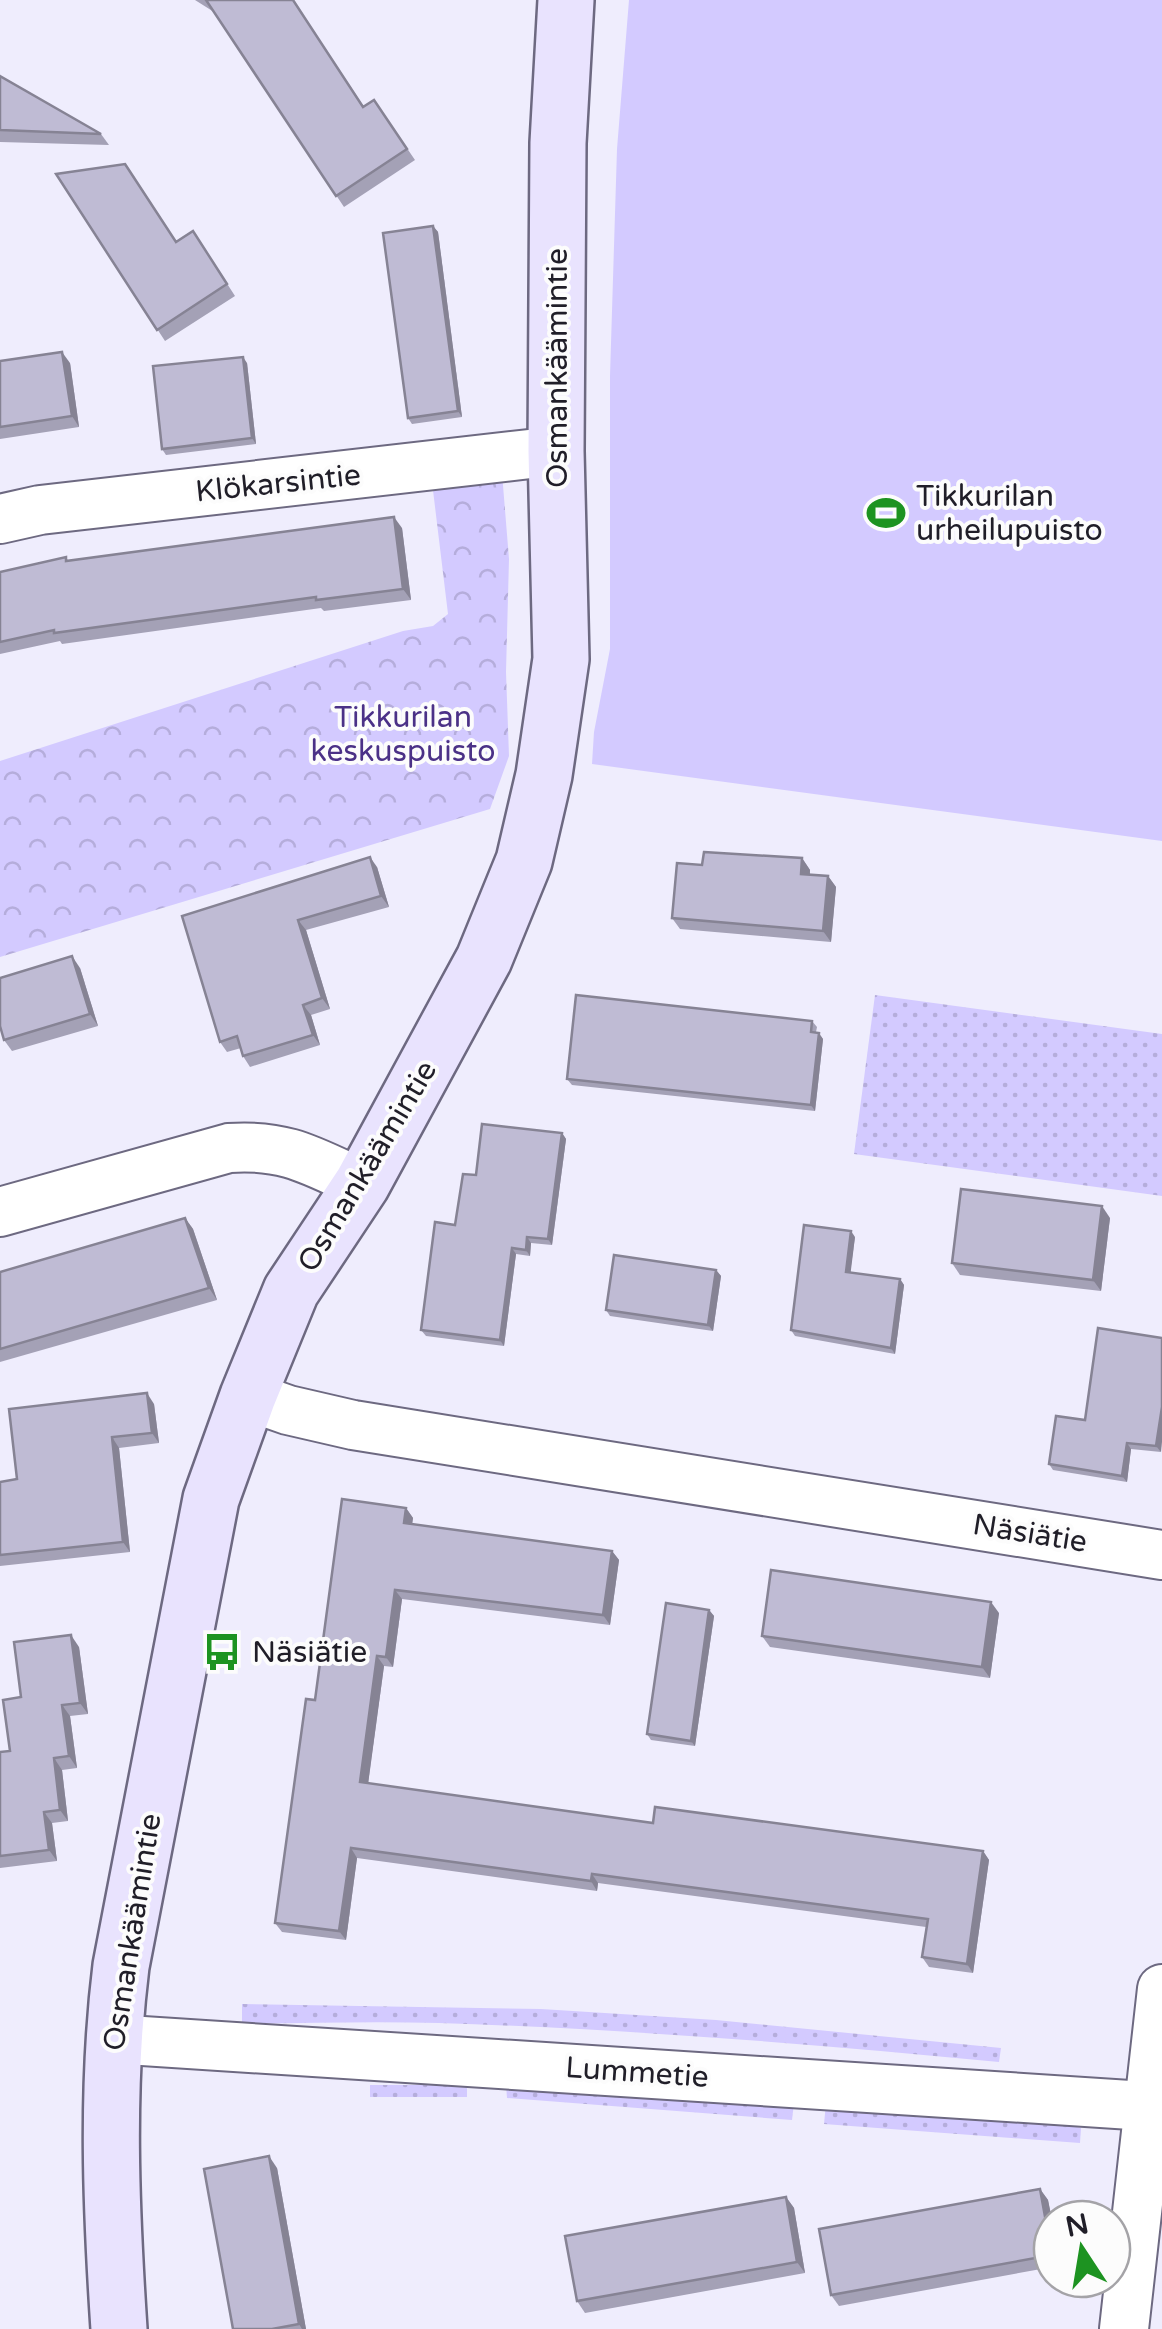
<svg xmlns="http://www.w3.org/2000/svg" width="1162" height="2329" font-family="'Varela Round',sans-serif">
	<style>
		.grass { fill: url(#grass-dots) }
		.park { fill: url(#park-crowns) }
		.pitch { fill: #d3caff }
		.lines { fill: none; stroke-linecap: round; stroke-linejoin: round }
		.street-casing { stroke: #6d6981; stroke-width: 52 }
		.secondary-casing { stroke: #6d6981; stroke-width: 60 }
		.street { stroke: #fff; stroke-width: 48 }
		.secondary { stroke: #e9e3fe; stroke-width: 55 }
		.wall { fill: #a4a1b6 }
		.shaded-wall { fill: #868394 }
		.building { fill: #bfbbd4; stroke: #868394; stroke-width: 2.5 }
		.labels { text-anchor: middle; stroke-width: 8; stroke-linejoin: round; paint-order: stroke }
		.street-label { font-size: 30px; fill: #201e28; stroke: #fcfcfc }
		.poi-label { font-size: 30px; fill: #201e28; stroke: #fcfcfc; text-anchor: start }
		.park-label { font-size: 30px; fill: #4b3187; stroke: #fcfcfc }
	</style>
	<defs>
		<pattern id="grass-dots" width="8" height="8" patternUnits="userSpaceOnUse" patternTransform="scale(2.5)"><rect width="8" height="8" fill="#d3caff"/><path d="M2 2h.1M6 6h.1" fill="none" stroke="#b5addb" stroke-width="1.8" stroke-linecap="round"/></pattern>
		<pattern id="park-crowns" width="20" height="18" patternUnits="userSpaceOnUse" patternTransform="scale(2.5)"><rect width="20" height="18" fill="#d3caff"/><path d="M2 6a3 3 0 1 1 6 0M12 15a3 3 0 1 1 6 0" fill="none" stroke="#b5addb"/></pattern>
	</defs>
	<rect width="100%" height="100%" fill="#efedfd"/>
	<g class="grass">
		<polygon points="875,995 1162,1034 1162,1196 854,1154"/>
		<path d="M242 2004 541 2009 716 2020 1001 2048 999 2062C812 2044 626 2029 439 2023 373 2021 307 2023 242 2024Z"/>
		<rect x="370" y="2085" width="97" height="12"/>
		<polygon points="506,2085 794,2103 792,2120 507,2098"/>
		<polygon points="826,2103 1068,2125 1081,2128 1080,2143 824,2124"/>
	</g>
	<polygon class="park" points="502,473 509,559 506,672 509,756 490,809 0,957 0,761 403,631 433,626 448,614 432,482"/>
	<polygon class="pitch" points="629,0 1162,0 1162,841 592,764 594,732 610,649 610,376 617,149"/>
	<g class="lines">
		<g class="street-casing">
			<g id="street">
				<polyline points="0,519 40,510 556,451"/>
				<path d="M0 1212 229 1148C286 1144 312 1161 362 1184"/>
				<polyline points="248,1396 288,1410 353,1425 1162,1555"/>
				<polyline points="112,2039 1162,2107"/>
				<polyline points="1124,2329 1162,1989"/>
			</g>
		</g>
		<g class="secondary-casing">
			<path id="secondary" d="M119 2329C111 2208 106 2087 121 1966L211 1499 248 1396 291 1291 362 1184 484 959 524 861 544 775 561 659 556 451 558 143 566 0"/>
		</g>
		<use href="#street" class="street"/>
		<use href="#secondary" class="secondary"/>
	</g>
	<g class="wall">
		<polygon points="195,0 293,0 364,107 374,100 415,160 344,207 214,12"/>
		<polygon points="0,76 101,134 109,145 0,142"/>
		<polygon points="56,174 176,242 193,231 235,296 165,341"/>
		<polygon points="433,226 438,232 462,417 412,424 408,418"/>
		<polygon points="0,361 70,363 79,427 0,439"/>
		<polygon points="247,363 256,444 166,455 162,449"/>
		<polygon points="402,528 411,600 324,611 321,608 62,644 60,641 0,654 0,572 66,557 68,561"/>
		<polygon points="802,858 810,870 810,874 828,876 836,887 831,942 680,929 672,918 702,865"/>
		<polygon points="377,867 389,907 306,930 330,1009 311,1015 320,1045 250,1067 243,1056 241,1048 227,1052 220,1042 182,916"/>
		<polygon points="80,968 98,1026 12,1051 4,1040"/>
		<polygon points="812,1021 817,1027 816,1032 823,1039 815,1111 572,1085 567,1079"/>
		<polygon points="562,1133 566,1139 552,1245 531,1243 530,1256 516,1254 504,1346 426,1336 421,1330 455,1225 476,1175"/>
		<polygon points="185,1218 193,1229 217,1300 0,1362 0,1272"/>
		<polygon points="1110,1218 1101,1291 960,1275 952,1263"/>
		<polygon points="855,1237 850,1273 900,1279 904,1285 895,1354 795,1336 791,1330"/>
		<polygon points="716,1270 721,1276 713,1331 610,1316 606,1310"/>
		<polygon points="1098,1328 1161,1452 1131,1449 1127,1482 1053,1470 1049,1464 1085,1420"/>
		<polygon points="154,1404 159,1443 119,1448 130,1552 0,1566 0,1482 17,1479"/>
		<polygon points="406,1508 413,1518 412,1524 612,1551 619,1560 610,1625 402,1599 393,1667 384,1666 368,1783 653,1823 983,1851 989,1860 973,1973 929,1967 922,1957 926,1927 598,1883 597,1891 357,1858 346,1940 282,1932 275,1923 315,1700"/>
		<polygon points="709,1610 714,1616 695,1746 651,1740 647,1734"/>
		<polygon points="999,1613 990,1678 770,1647 762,1636"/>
		<polygon points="79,1647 88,1714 70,1716 77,1768 62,1770 68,1821 52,1823 57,1861 0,1868 0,1804 10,1751"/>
		<polygon points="277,2168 306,2329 233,2329"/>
		<polygon points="1040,2189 1048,2200 1052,2220 1052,2267 839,2306 831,2295"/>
		<polygon points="786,2197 794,2208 805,2273 585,2313 577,2301"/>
	</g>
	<g class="shaded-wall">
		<polygon points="433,226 438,232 462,417 458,411"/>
		<polygon points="62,352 70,363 79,427 72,416"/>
		<polygon points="243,357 247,363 256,444 252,438"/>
		<polygon points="394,517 402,528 411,600 403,589"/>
		<polygon points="370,857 377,867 389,907 381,896"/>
		<polygon points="802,858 810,870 809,885 801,874"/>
		<polygon points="828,876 836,887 831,942 823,931"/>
		<polygon points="298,920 306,930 330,1009 322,998"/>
		<polygon points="72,956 80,968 98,1026 90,1014"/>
		<polygon points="303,1005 311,1015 320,1045 313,1035"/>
		<polygon points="819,1033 823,1039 815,1111 811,1105"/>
		<polygon points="562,1133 566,1139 552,1245 548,1239"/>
		<polygon points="1102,1206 1110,1218 1101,1291 1093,1280"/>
		<polygon points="185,1218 193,1229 217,1300 209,1288"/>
		<polygon points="851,1231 855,1237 850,1278 846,1272"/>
		<polygon points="527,1237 531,1243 530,1256 526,1250"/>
		<polygon points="512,1248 516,1254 504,1346 500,1340"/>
		<polygon points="716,1270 721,1276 713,1331 708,1325"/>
		<polygon points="900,1279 904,1285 895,1354 891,1348"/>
		<polygon points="147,1393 154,1404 159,1443 152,1433"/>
		<polygon points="1162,1407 1162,1442 1161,1452 1156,1446"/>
		<polygon points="112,1437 119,1448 130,1552 123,1542"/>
		<polygon points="1127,1443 1131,1449 1127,1482 1122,1476"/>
		<polygon points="406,1508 413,1518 411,1532 404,1523"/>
		<polygon points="612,1551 619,1560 610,1625 603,1615"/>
		<polygon points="395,1590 402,1599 393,1667 386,1657"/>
		<polygon points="991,1602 999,1613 990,1678 982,1667"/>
		<polygon points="709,1610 714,1616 695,1746 691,1741"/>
		<polygon points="71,1635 79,1647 88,1714 80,1703"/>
		<polygon points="377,1656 384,1666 367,1792 360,1782"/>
		<polygon points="62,1705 70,1716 77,1768 69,1756"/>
		<polygon points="54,1758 62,1770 68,1821 60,1810"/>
		<polygon points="44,1812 52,1823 57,1861 49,1850"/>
		<polygon points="351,1848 357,1858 346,1940 339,1931"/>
		<polygon points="983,1851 989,1860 973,1973 967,1964"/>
		<polygon points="592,1874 598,1883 597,1891 591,1881"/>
		<polygon points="269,2156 277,2168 306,2329 302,2329 299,2324"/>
		<polygon points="1040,2189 1048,2200 1052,2220 1052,2252"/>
		<polygon points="786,2197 794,2208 805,2273 797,2262"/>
	</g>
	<g class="building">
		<polygon points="206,0 293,0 363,107 374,100 407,149 336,196"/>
		<polygon points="0,76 101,134 0,130"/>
		<polygon points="125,164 176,242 193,231 227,284 157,330 56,174"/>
		<polygon points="433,226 458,411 408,418 383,233"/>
		<polygon points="62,352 72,416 0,427 0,361"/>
		<polygon points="243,357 252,438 162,449 153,366"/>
		<polygon points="394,517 403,589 316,600 316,597 54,633 54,630 0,642 0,572 66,557 66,561"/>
		<polygon points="704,852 802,858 801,874 828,876 823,931 672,918 677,863 702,865"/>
		<polygon points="370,857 381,896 298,920 322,998 303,1005 313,1035 243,1056 237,1036 220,1042 182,916"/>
		<polygon points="72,956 90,1014 4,1040 0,1026 0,978"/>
		<polygon points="576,995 812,1021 811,1032 819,1033 811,1105 567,1079"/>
		<polygon points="482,1124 562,1133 548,1239 527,1237 526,1250 512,1248 500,1340 421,1330 435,1222 455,1225 463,1174 476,1175"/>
		<polygon points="961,1189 1102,1206 1093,1280 952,1263"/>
		<polygon points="185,1218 209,1288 0,1349 0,1272"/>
		<polygon points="804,1225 851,1231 846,1272 900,1279 891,1348 791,1330"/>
		<polygon points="614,1255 716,1270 708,1325 606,1310"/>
		<polygon points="1098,1328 1162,1338 1162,1407 1156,1446 1127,1443 1122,1476 1049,1464 1056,1416 1085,1420"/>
		<polygon points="147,1393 152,1433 112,1437 123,1542 0,1555 0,1482 17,1479 9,1409"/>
		<polygon points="342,1499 406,1508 404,1523 612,1551 603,1615 395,1590 386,1657 377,1656 360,1782 653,1823 655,1807 983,1851 967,1964 922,1957 928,1919 592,1874 591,1881 351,1848 339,1931 275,1923 306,1699 315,1700"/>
		<polygon points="771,1570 991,1602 982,1667 762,1636"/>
		<polygon points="666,1603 709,1610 691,1741 647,1734"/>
		<polygon points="71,1635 80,1703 62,1705 69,1756 54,1758 60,1810 44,1812 49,1850 0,1856 0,1752 10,1751 3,1700 21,1697 14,1642"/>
		<polygon points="269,2156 299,2324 272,2329 233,2329 204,2169"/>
		<polygon points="1040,2189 1052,2255 831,2295 819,2229"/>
		<polygon points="786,2197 797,2262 577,2301 565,2236"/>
	</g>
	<defs>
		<g id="stadium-bare" transform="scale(3)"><path d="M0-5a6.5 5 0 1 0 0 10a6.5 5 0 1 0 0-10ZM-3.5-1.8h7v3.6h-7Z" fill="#1d9321" stroke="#fcfcfc" stroke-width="2.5" paint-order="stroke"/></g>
		<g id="bus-bare" transform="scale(3)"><path d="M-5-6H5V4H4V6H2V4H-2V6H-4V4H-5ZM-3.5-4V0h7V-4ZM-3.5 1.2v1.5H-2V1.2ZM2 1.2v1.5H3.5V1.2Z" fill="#1d9321" stroke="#fcfcfc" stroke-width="2.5" paint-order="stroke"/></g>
	</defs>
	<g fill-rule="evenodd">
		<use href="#stadium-bare" x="886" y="513"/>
		<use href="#bus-bare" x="222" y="1652"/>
	</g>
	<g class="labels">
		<g class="street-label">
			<text transform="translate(557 368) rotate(-90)" y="10">Osmankäämintie</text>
			<text transform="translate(278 483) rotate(-6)" y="10">Klökarsintie</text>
			<text transform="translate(367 1166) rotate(-59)" y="10">Osmankäämintie</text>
			<text transform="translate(1030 1533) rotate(9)" y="10">Näsiätie</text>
			<text transform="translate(132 1932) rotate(-81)" y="10">Osmankäämintie</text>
			<text transform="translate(637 2072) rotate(4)" y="10">Lummetie</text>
		</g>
		<g class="poi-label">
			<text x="916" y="506">Tikkurilan<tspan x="916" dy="34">urheilupuisto</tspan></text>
			<text x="252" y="1662">Näsiätie</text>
		</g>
		<g class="park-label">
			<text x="403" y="727">Tikkurilan<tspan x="403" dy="34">keskuspuisto</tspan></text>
		</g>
	</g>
	<g transform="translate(1082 2249) rotate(348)"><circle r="48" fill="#fcfcfc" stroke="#a4a3a7" stroke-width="2.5"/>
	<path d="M0-8L18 38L0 25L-18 38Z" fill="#1d9321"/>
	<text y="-15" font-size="28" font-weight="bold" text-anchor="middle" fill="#201e28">N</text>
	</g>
</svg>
